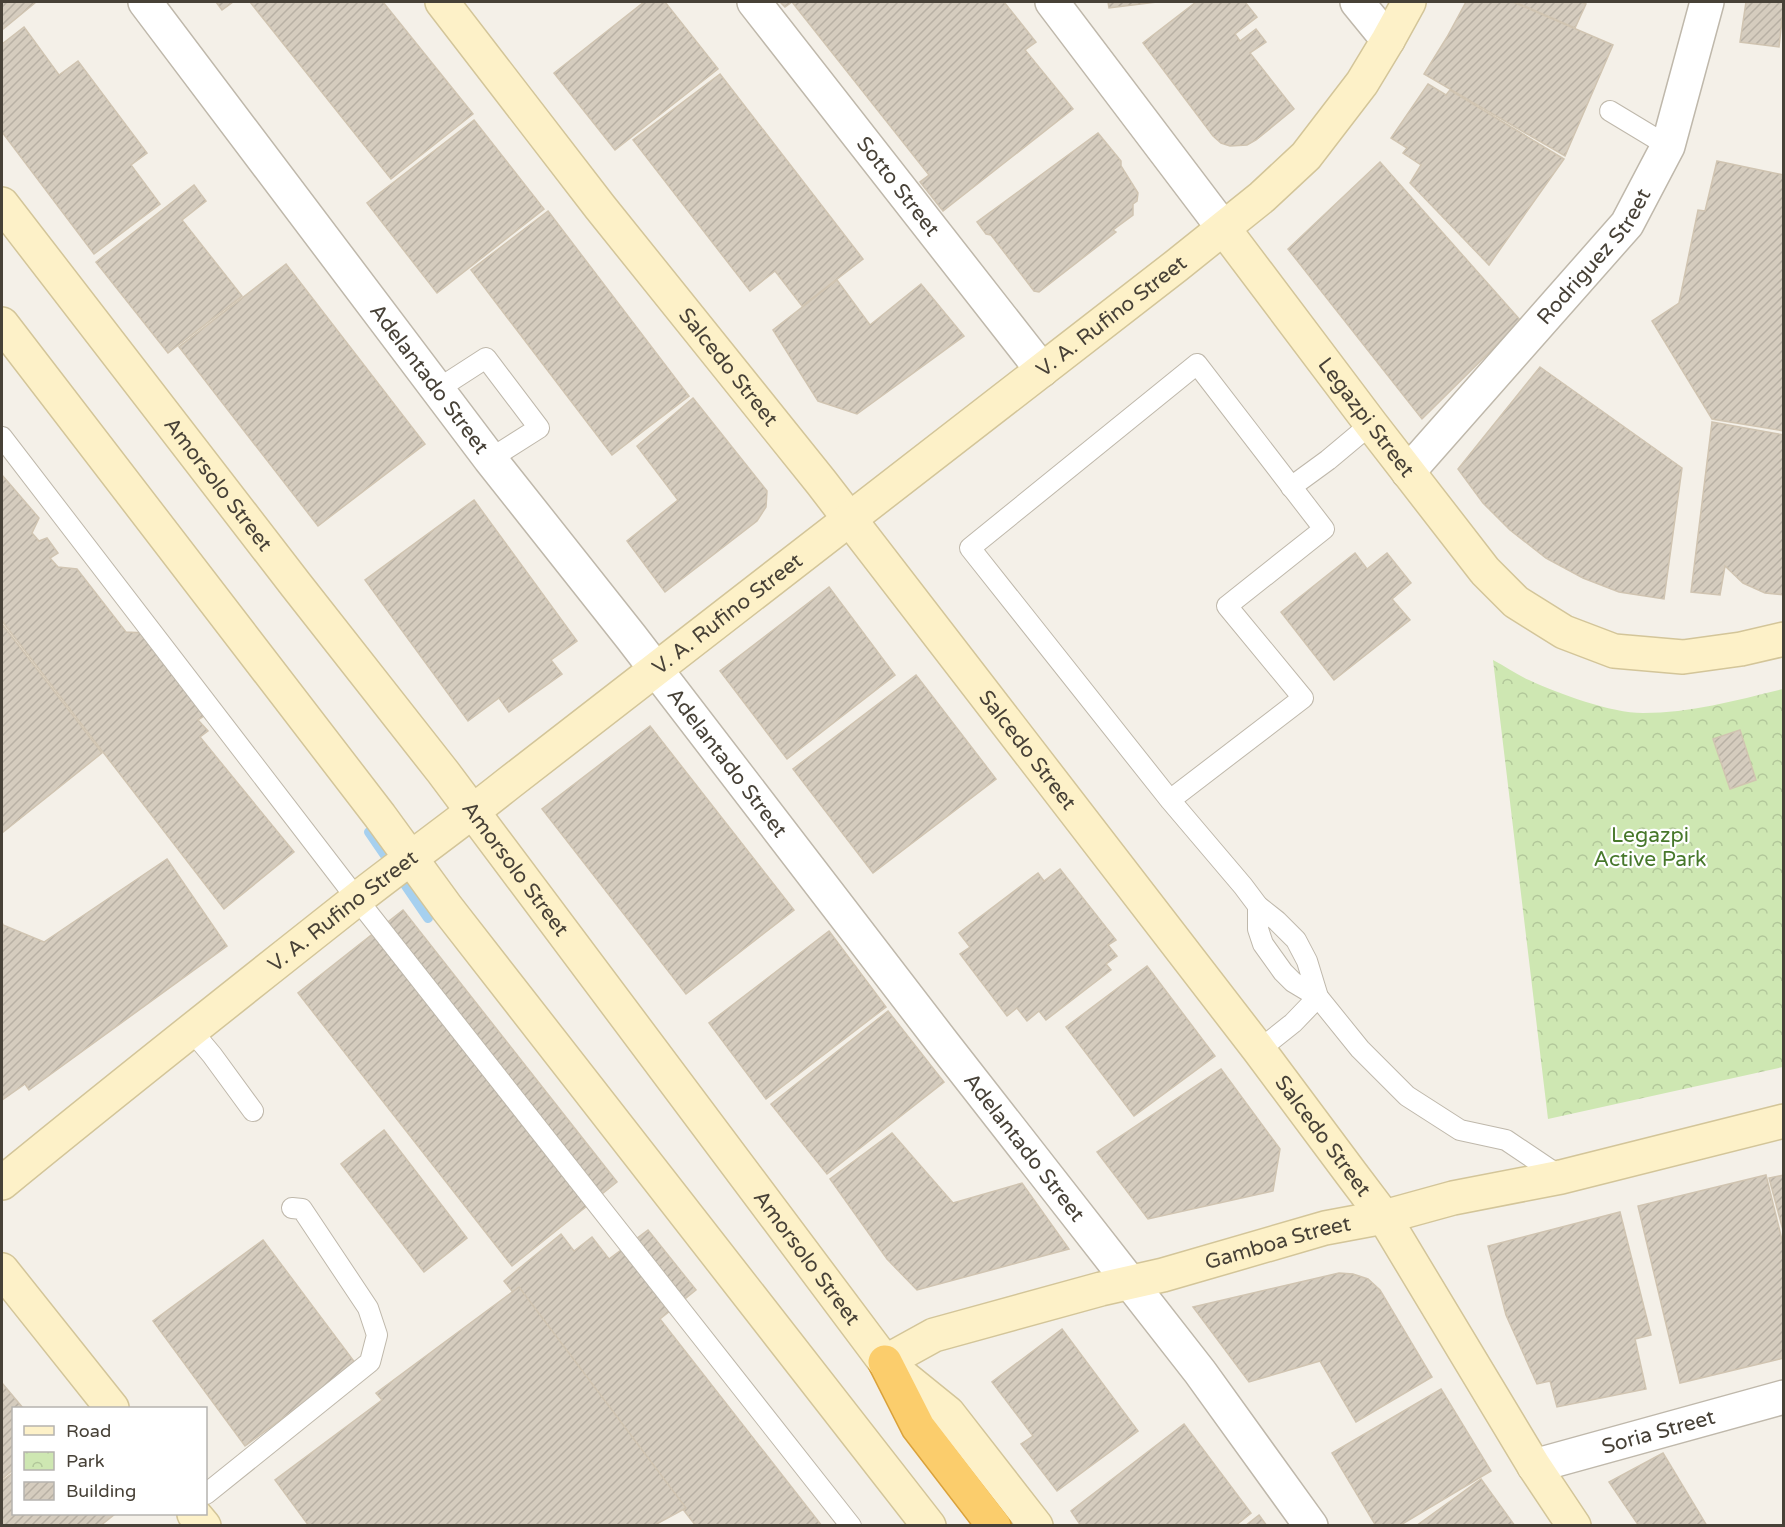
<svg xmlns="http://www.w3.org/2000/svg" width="1785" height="1527" font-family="'Varela Round',sans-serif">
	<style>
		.park { fill: url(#park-crowns) }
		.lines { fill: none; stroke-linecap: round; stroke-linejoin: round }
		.stream { stroke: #a6d0ef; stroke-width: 10 }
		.building { fill: url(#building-hatch); stroke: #d0c4b1; stroke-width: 1.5 }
		.lane-casing { stroke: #bfb8ab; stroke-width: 22 }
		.street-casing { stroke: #bfb8ab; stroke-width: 36 }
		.secondary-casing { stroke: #d3c599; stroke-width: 36 }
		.highway-casing { stroke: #daa23b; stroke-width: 36 }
		.lane { stroke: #fff; stroke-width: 20 }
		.street { stroke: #fff; stroke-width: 33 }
		.secondary { stroke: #fdf1c8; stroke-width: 33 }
		.highway { stroke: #fbcd6c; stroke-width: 33 }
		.labels { text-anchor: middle; stroke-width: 4.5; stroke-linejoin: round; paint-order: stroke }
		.street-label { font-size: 21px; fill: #474137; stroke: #fff }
		.park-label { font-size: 21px; fill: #47782b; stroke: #fff }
	</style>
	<defs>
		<pattern id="park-crowns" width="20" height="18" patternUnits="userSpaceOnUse" patternTransform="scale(1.5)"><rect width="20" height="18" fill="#cee7b2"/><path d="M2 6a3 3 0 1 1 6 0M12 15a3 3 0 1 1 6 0" fill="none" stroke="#b2c79a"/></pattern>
		<pattern id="building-hatch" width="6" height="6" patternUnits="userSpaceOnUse" patternTransform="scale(1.5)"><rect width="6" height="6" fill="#d5ccbe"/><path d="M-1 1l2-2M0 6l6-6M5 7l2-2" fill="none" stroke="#b8b0a4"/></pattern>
	</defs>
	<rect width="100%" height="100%" fill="#f4f0e8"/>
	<path class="park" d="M1493 660C1505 666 1517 675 1529 680 1559 694 1611 713 1643 713 1691 713 1738 700 1783 689V1067L1548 1119Z"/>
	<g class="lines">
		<polyline class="stream" points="369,832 428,918"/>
	</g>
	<g class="building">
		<polygon points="2,2 36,2 2,30"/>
		<polygon points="216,2 233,2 222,10"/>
		<polygon points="250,2 383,2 473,114 391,179"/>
		<polygon points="644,2 665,2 718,69 615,150 554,73"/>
		<polygon points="780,2 1004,2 1036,42 1025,50 1073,109 943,211 920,182 929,175 792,2 785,7"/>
		<polygon points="1108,2 1157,2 1109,8"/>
		<polygon points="1196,2 1245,2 1257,17 1235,34 1240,41 1256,29 1266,42 1250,53 1294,109 1256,140 1247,145 1230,146 1221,143 1213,136 1143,43"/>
		<polygon points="1466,2 1513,2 1613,45 1565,156 1424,74 1447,37"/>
		<polygon points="1515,2 1581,2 1586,4 1575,28"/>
		<polygon points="1746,2 1784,2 1779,47 1740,42"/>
		<polygon points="24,27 59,75 78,61 147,153 131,165 160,204 94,254 2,132 2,44"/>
		<polygon points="720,74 863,259 802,306 775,271 750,291 633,140"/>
		<polygon points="1428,84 1446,95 1450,90 1564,159 1489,265 1410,183 1421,165 1403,153 1407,148 1391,138"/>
		<polygon points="474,120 544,209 437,293 367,203"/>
		<polygon points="1098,133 1121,161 1121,166 1138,193 1137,201 1133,204 1133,215 1113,230 1116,232 1039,292 1034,291 991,235 986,234 977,222"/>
		<polygon points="1717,161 1784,175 1784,431 1712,419 1652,321 1679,303 1698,210 1705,211"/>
		<polygon points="1380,162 1521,321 1422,419 1288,249"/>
		<polygon points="194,185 206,201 182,220 242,296 168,353 96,262"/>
		<polygon points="548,211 689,396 612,455 471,270"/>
		<polygon points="286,264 425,444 318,526 179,347"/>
		<polygon points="837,280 870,325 921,284 964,336 857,414 818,401 773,330"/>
		<polygon points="1540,367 1682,468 1664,599 1619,592 1583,578 1546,558 1510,530 1483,503 1458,469"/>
		<polygon points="693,398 767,491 766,507 757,521 665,592 627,541 678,500 637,446"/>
		<polygon points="1712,422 1784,435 1784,595 1765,593 1743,583 1725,566 1720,595 1691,592"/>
		<polygon points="2,475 39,518 32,533 39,541 47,538 58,553 50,558 58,567 77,569 126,632 147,633 207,714 198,720 208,731 200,737 294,852 224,909 2,621"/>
		<polygon points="474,500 577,641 551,660 562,674 509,712 499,698 468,721 365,580"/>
		<polygon points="1355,553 1367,569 1387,553 1411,583 1392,599 1410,620 1334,680 1281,612"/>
		<polygon points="829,587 895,675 787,759 720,671"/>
		<polygon points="2,624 102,753 2,833"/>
		<polygon points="916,675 996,779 873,873 793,769"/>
		<polygon points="650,726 794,910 686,994 542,809"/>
		<polygon points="1740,730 1756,780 1730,789 1713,739"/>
		<polygon points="167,859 227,946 29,1090 25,1084 2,1100 2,922 3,925 44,942"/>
		<polygon points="1060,869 1116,940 1108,945 1117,956 1106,964 1111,970 1046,1020 1039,1011 1027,1021 1017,1008 1007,1016 960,954 970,947 959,933 1038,873 1044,881"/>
		<polygon points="403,910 617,1182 512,1266 298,993"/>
		<polygon points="829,931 886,1007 766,1099 709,1023"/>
		<polygon points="1147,966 1215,1056 1134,1116 1066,1027"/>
		<polygon points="888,1011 944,1082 827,1174 771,1104"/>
		<polygon points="1221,1069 1280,1149 1273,1191 1148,1219 1097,1152"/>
		<polygon points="384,1130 467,1238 424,1272 341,1164"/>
		<polygon points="892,1133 953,1203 1022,1183 1069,1249 917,1290 887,1259 830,1179"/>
		<polygon points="1766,1175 1784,1248 1784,1358 1680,1383 1638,1206"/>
		<polygon points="1784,1175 1784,1234 1769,1178"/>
		<polygon points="1620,1212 1651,1335 1635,1339 1646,1389 1557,1407 1550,1381 1537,1384 1506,1315 1488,1246"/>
		<polygon points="648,1230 696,1290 660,1319 822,1526 696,1526 504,1281 561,1234 574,1251 592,1237 609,1259"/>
		<polygon points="263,1240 356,1364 245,1446 153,1321"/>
		<polygon points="1339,1273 1353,1274 1368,1279 1380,1290 1432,1377 1356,1422 1320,1361 1249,1382 1193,1307"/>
		<polygon points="519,1287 686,1508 653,1526 309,1526 275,1480 382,1400 376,1393"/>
		<polygon points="1062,1329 1138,1431 1057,1491 1021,1444 1033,1436 992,1382"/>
		<polygon points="2,1383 23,1408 14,1408 14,1469 2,1479"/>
		<polygon points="1441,1389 1491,1471 1399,1526 1376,1526 1332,1453"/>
		<polygon points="1184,1424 1251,1513 1235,1526 1081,1526 1071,1511"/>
		<polygon points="1663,1453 1707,1526 1639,1526 1609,1482"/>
		<polygon points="14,1472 14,1514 115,1514 100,1526 2,1526 2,1481"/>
		<polygon points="1481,1479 1515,1526 1416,1526"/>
		<polygon points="1259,1515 1267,1526 1245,1526"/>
	</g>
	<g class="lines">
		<g class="lane-casing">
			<g id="lane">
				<polyline points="1610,111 1668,146"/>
				<polyline points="438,389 486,358 539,428 490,459"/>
				<polyline points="2,437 357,899 851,1526"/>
				<polyline points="1291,487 1328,460 1371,424"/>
				<polyline points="1170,800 1303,698 1227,606 1324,529 1197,364 970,548 1170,800 1243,886 1258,906 1277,921 1296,940 1307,961 1318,997 1360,1049 1407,1096 1460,1130 1506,1140 1561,1177"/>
				<polyline points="1258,906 1258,929 1263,944 1283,972 1293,982 1318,997"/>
				<polyline points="191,1030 212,1055 253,1111"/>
				<polyline points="1259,1050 1293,1023 1318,997"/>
				<polyline points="206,1494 370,1362 377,1335 368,1308 302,1209 292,1208"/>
			</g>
		</g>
		<g class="street-casing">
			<g id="street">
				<path id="s1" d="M145 2 490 459 631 637 942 1042 1200 1372 1311 1526"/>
				<path id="s2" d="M754 2 1042 370"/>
				<polyline points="1052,2 1224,229"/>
				<polyline points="1357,2 1388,40"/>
				<path id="s3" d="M1408 472 1627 224 1668 146 1707 2"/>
				<path id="s4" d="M1534 1466 1784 1397"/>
			</g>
		</g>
		<g class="secondary-casing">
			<g id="secondary">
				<path id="s5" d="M442 2 600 207 821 482 1259 1050 1350 1172 1384 1217 1534 1466 1574 1526"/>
				<path id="s6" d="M2 204 296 585 443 772 885 1362 948 1413 1036 1526"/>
				<path id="s7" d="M1224 229 1371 424 1485 571 1516 602 1564 632 1614 651 1683 657 1741 649 1784 639"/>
				<polyline points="2,324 380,816 447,908 929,1526"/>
				<path id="s8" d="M2 1183C119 1087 238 993 357 899 407 860 459 823 509 783L1176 266 1262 197 1306 156 1362 83 1388 40 1409 2"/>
				<polyline points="2,1270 112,1408"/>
				<path id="s9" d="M885 1362 934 1335 1101 1289 1163 1275 1325 1228 1384 1217 1453 1198 1561 1177 1784 1121"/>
				<polyline points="194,1514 204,1526"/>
			</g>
		</g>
		<g class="highway-casing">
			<polyline id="highway" points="885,1362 918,1427 994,1526"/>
		</g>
		<use href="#lane" class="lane"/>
		<use href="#street" class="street"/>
		<use href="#secondary" class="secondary"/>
		<use href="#highway" class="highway"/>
	</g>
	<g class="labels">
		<g class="street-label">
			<text dy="7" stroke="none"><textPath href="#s2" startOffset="234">Sotto Street</textPath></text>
			<text dy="7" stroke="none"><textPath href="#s3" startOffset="285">Rodriguez Street</textPath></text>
			<text dy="7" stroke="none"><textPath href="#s8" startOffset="1408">V. A. Rufino Street</textPath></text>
			<text dy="7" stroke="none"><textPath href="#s5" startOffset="464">Salcedo Street</textPath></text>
			<text dy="7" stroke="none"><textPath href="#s1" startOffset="472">Adelantado Street</textPath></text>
			<text dy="7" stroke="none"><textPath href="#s7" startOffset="236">Legazpi Street</textPath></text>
			<text dy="7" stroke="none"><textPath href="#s6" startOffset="354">Amorsolo Street</textPath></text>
			<text dy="7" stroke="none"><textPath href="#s8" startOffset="922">V. A. Rufino Street</textPath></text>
			<text dy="7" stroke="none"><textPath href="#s5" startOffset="950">Salcedo Street</textPath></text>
			<text dy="7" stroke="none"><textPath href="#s1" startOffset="958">Adelantado Street</textPath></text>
			<text dy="7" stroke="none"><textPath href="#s6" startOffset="840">Amorsolo Street</textPath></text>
			<text dy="7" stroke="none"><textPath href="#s8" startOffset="436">V. A. Rufino Street</textPath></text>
			<text dy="7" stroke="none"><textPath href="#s5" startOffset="1436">Salcedo Street</textPath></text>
			<text dy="7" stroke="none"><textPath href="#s1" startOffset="1444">Adelantado Street</textPath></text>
			<text dy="7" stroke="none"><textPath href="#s9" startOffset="412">Gamboa Street</textPath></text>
			<text dy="7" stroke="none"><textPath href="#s6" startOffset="1326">Amorsolo Street</textPath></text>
			<text dy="7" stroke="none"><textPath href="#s4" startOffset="129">Soria Street</textPath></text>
		</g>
		<g class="park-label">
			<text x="1650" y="842">Legazpi<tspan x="1650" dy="24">Active Park</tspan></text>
		</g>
	</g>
	<rect width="1785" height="1527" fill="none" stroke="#474137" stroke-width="6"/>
	<rect x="12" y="1407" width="195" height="108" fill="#ffffff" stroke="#b5b3af" stroke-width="1.5"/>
	<rect x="24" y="1426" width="30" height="9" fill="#fdf1c8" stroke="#b5b3af" stroke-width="1.5"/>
	<text x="66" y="1437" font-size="18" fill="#474137">Road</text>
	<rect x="24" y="1452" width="30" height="18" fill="url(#park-crowns)" stroke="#b5b3af" stroke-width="1.5"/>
	<text x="66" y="1467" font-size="18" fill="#474137">Park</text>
	<rect x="24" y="1482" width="30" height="18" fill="url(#building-hatch)" stroke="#b5b3af" stroke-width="1.5"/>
	<text x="66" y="1497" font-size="18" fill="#474137">Building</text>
</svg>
